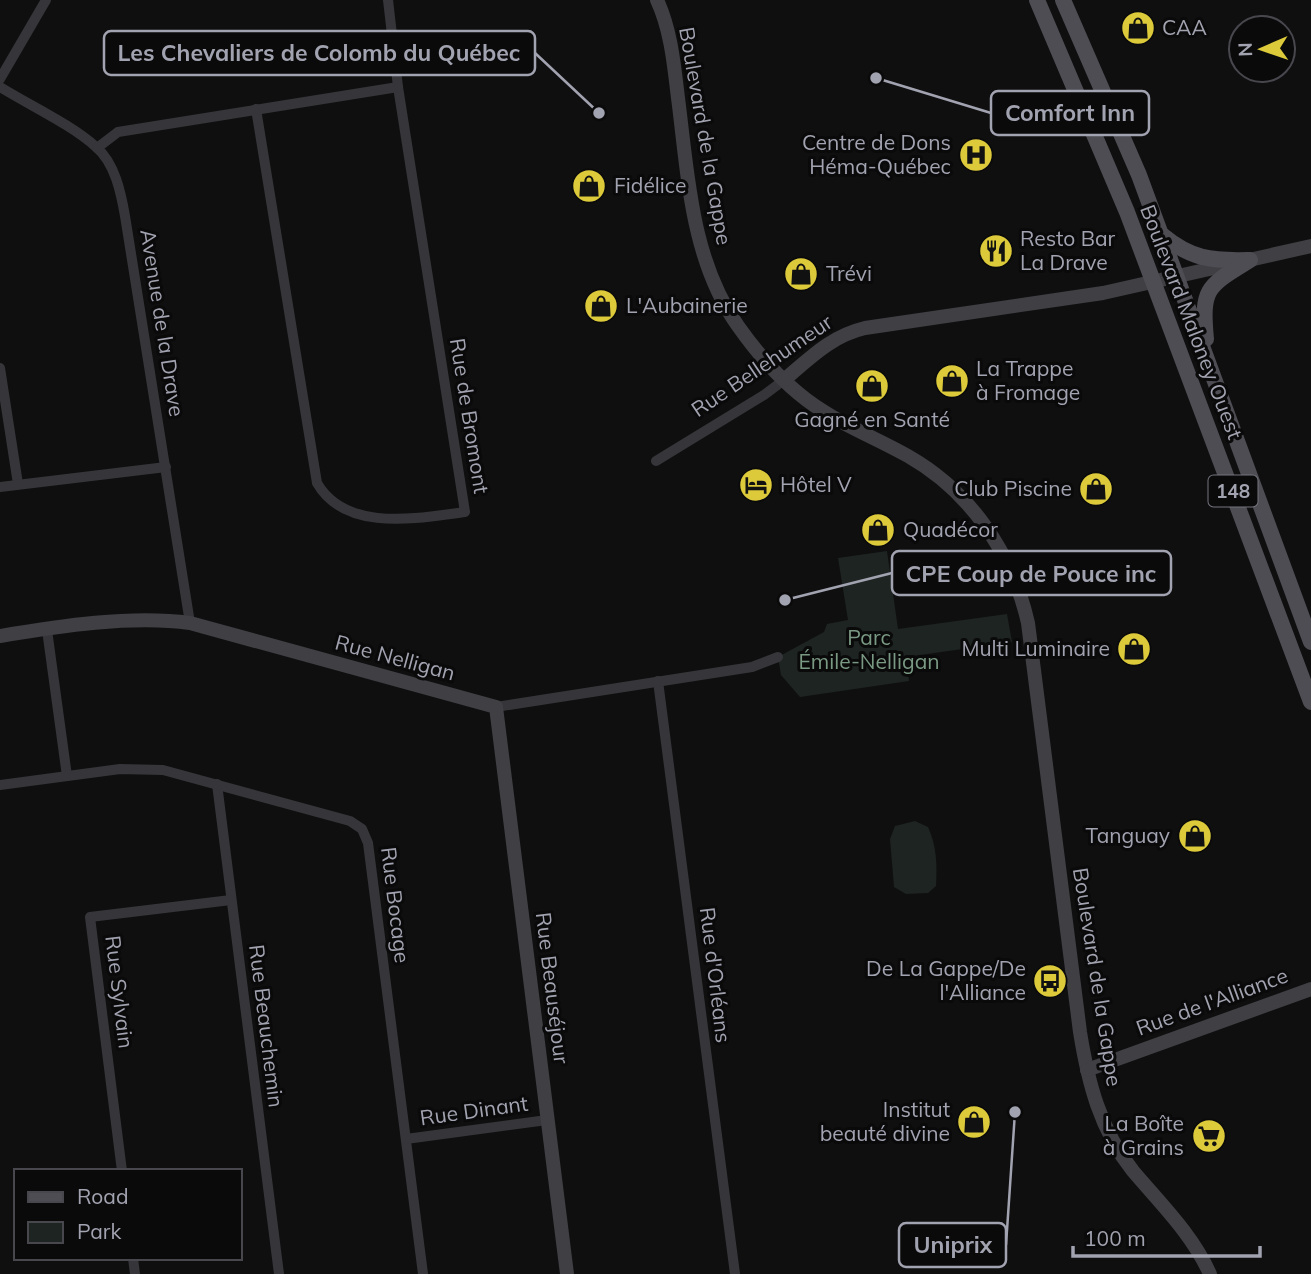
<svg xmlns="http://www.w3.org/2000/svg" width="1311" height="1274" font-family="Mulish,sans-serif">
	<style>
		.green { fill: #1e2421 }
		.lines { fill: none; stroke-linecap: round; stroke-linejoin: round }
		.street { stroke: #36363a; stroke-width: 10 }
		.secondary { stroke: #3f3f44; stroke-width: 14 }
		.primary { stroke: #4d4d53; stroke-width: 16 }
		.labels { text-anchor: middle; stroke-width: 6; stroke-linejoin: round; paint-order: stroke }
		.shield { fill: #0a0a0b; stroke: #74757e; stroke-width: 2 }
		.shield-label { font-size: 19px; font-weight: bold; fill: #a2a3b0 }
		.poi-label { font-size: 21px; fill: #a2a3b0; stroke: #0a0a0b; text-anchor: start }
		.street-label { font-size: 21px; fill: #a2a3b0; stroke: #0a0a0b }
		.park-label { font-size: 21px; fill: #7a9983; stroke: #0a0a0b }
		.leader { fill: none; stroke: #a2a3b0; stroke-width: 2.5 }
		.callout-dot { fill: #a2a3b0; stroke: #0a0a0b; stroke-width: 2.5 }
		.callout { fill: #0a0a0b; stroke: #a2a3b0; stroke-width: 2.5 }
		.callout-label { font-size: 23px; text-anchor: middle; font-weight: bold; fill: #a2a3b0 }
	</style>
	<rect width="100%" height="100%" fill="#0f0f10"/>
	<g class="green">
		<polygon points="887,551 898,629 1007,614 1012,642 906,657 909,681 800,697 781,675 778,657 824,632 827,624 848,620 838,558"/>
		<path d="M915 821 928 827C937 847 937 864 936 886L928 893 906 894 894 887 890 839 895 826Z"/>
	</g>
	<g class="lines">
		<g class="street">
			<polyline points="0,79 46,0"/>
			<path d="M0 87C29 105 72 125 96 147 115 163 121 193 125 216L190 623"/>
			<path d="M256 109 317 483C346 533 418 518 465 512L398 87 388 0"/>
			<polyline points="97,148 118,132 398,87"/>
			<polyline points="0,368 18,484"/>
			<polyline points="656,461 764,395 784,380"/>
			<polyline points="0,487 166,467"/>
			<polyline points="47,630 67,776"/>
			<polyline points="658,681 735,1274"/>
			<polyline points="496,707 752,667 778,657"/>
			<polyline points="217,784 279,1274"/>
			<polyline points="0,785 120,769 163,770 350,821 362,829 368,843 423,1274"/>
			<polyline points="406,1139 547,1120"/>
			<polyline points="122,1171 90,917 231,900"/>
			<polyline points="133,1258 135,1274"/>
		</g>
		<g class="secondary">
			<path d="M657 0C671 30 674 65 678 98 688 175 691 260 738 326 755 350 775 374 798 393 831 421 871 435 908 456 971 492 1012 553 1028 623L1080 1032C1088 1082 1100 1130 1133 1171 1161 1204 1192 1234 1210 1274"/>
			<path d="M784 380C810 358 831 336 865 328L1103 293 1311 246"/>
			<path d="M0 636C59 626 131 615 190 623L496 707 567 1274"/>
			<polyline points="1087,1070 1311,989"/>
		</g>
		<g class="primary">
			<polyline points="1037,0 1127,212 1311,702"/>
			<polyline points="1063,0 1139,175 1311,642"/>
			<path d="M1162 235C1191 259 1211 261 1248 260"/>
			<path d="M1206 339C1201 287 1208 286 1250 260"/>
		</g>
	</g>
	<defs>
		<g id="shop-disc" transform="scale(1.75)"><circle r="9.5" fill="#dcca3b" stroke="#0a0a0b"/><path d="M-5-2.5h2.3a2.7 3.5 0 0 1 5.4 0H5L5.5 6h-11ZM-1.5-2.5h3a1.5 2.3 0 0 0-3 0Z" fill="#111"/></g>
		<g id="hospital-disc" transform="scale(1.75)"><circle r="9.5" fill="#dcca3b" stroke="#0a0a0b"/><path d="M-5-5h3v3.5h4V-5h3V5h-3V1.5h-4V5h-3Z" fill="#111"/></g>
		<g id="restaurant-disc" transform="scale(1.75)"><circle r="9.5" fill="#dcca3b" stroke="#0a0a0b"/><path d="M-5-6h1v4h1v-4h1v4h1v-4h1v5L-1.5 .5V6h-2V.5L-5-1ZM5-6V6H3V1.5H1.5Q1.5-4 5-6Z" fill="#111"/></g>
		<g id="hotel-disc" transform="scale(1.75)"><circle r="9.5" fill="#dcca3b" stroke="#0a0a0b"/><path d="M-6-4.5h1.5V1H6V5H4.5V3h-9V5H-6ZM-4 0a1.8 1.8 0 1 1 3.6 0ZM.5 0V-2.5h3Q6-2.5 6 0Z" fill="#111"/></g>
		<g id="bus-disc" transform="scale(1.75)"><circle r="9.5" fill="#dcca3b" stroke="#0a0a0b"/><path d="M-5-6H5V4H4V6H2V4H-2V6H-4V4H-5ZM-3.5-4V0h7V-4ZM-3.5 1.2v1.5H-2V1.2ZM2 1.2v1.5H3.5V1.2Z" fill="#111"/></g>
		<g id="supermarket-disc" transform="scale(1.75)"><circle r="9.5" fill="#dcca3b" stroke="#0a0a0b"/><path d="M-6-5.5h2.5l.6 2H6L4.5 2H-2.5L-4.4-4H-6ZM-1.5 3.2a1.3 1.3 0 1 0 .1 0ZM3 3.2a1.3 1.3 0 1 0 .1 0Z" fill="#111"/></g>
	</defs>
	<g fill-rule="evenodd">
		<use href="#shop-disc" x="1138" y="28"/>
		<use href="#hospital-disc" x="976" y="155"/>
		<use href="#shop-disc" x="589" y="186"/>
		<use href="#restaurant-disc" x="996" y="251"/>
		<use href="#shop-disc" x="801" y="274"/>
		<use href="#shop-disc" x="601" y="306"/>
		<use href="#shop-disc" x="952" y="381"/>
		<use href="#shop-disc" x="872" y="386"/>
		<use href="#hotel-disc" x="756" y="485"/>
		<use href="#shop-disc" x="1096" y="489"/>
		<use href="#shop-disc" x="878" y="530"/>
		<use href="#shop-disc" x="1134" y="649"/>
		<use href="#shop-disc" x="1195" y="836"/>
		<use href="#bus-disc" x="1050" y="981"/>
		<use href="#shop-disc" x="974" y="1122"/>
		<use href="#supermarket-disc" x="1209" y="1136"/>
	</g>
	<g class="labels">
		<rect class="shield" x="1208.5" y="475.5" width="49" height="31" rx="5"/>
		<g class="shield-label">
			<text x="1233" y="498">148</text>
		</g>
		<g class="poi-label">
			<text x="1162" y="35">CAA</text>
			<text x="951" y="150" text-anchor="end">Centre de Dons<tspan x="951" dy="24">Héma-Québec</tspan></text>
			<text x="614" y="193">Fidélice</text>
			<text x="1020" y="246">Resto Bar<tspan x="1020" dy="24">La Drave</tspan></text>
			<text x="826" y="281">Trévi</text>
			<text x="626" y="313">L'Aubainerie</text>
			<text x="976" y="376">La Trappe<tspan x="976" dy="24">à Fromage</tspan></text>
			<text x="872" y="427" text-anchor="middle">Gagné en Santé</text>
			<text x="780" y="492">Hôtel V</text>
			<text x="1072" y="496" text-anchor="end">Club Piscine</text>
			<text x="903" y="537">Quadécor</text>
			<text x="1110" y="656" text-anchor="end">Multi Luminaire</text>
			<text x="1170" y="843" text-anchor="end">Tanguay</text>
			<text x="1026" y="976" text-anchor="end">De La Gappe/De<tspan x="1026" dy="24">l'Alliance</tspan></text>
			<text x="950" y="1117" text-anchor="end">Institut<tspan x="950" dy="24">beauté divine</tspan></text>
			<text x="1184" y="1131" text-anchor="end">La Boîte<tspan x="1184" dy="24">à Grains</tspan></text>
		</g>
		<g class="street-label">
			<text transform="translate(705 136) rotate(80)" y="7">Boulevard de la Gappe</text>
			<text transform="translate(1191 322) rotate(69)" y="7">Boulevard Maloney Ouest</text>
			<text transform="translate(162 323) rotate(81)" y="7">Avenue de la Drave</text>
			<text transform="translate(762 366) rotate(-34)" y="7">Rue Bellehumeur</text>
			<text transform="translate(469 416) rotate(81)" y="7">Rue de Bromont</text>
			<text transform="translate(395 658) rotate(15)" y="7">Rue Nelligan</text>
			<text transform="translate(395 905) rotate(83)" y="7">Rue Bocage</text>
			<text transform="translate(715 975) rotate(83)" y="7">Rue d'Orléans</text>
			<text transform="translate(1097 977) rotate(81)" y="7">Boulevard de la Gappe</text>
			<text transform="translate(552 988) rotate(83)" y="7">Rue Beauséjour</text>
			<text transform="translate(119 992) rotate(83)" y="7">Rue Sylvain</text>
			<text transform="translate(1212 1002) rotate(-20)" y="7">Rue de l'Alliance</text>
			<text transform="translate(266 1026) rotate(83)" y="7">Rue Beauchemin</text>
			<text transform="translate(474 1111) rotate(-8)" y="7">Rue Dinant</text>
		</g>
		<g class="park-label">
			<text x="869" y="645">Parc<tspan x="869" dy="24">Émile-Nelligan</tspan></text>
		</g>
	</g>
	<path class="leader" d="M599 113L535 53M876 78L991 113M785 600L892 573M1015 1112L1006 1245"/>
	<g class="callout-dot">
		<circle cx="599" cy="113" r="7"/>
		<circle cx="876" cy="78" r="7"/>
		<circle cx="785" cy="600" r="7"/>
		<circle cx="1015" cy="1112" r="7"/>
	</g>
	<g class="callout">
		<rect x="104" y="31" width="431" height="44" rx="7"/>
		<rect x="991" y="91" width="158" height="44" rx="7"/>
		<rect x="892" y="551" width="279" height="44" rx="7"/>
		<rect x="899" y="1223" width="107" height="44" rx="7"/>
	</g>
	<g class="callout-label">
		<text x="319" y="61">Les Chevaliers de Colomb du Québec</text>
		<text x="1070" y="121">Comfort Inn</text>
		<text x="1031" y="582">CPE Coup de Pouce inc</text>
		<text x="953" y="1253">Uniprix</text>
	</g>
	<rect x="14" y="1169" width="228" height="91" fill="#0a0a0b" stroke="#47474d" stroke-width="2"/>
	<rect x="28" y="1192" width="35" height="10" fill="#4d4d53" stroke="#47474d" stroke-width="2"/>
	<text x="77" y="1204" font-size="21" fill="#a2a3b0">Road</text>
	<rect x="28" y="1222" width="35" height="21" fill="#1e2421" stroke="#47474d" stroke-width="2"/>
	<text x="77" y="1239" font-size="21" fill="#a2a3b0">Park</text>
	<g transform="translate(1262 49) rotate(268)"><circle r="33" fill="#0a0a0b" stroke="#47474d" stroke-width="2"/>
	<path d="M0-5L12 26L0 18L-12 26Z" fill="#dcca3b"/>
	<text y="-10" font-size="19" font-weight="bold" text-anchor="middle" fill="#a2a3b0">N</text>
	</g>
	<path d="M1073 1246v10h187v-10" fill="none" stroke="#a2a3b0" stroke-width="3.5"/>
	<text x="1084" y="1246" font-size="21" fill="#a2a3b0" stroke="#0a0a0b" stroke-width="5" paint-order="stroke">100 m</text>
</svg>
